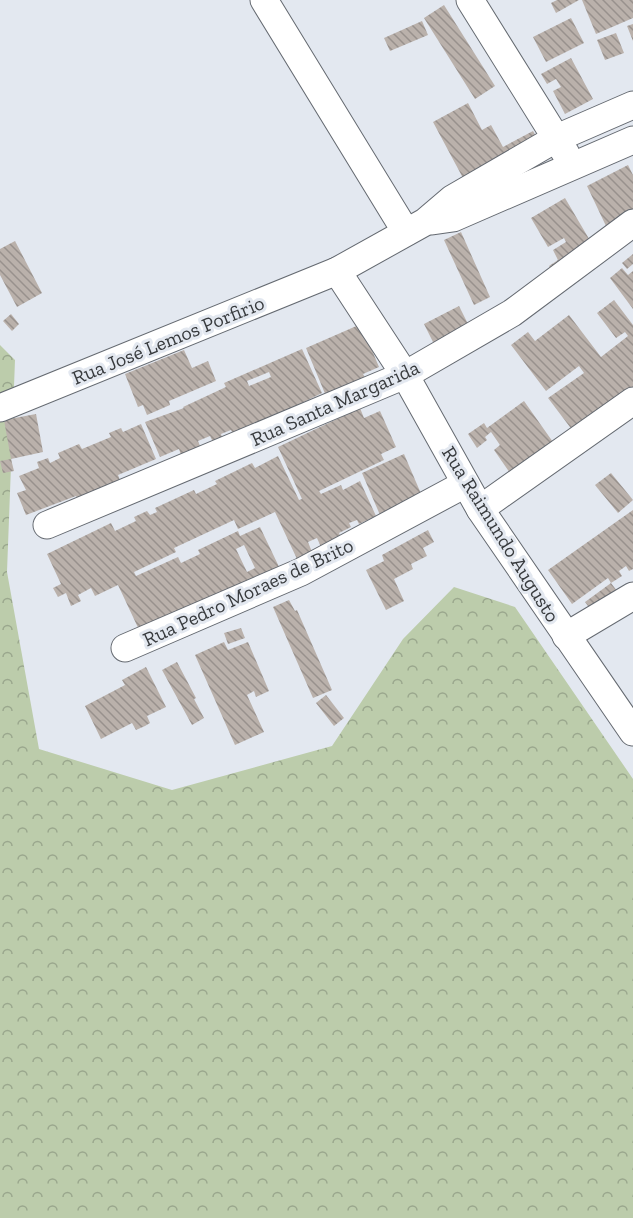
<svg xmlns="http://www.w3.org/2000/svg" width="633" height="1218" font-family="'Zilla Slab',serif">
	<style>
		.forest { fill: url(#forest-crowns) }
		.building { fill: url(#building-back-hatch); fill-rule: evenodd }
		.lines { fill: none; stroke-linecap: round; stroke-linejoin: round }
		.minor-casing { stroke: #656a71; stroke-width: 29 }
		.minor { stroke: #fff; stroke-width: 27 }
		.labels { text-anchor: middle; stroke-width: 6; stroke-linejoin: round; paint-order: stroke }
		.street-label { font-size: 20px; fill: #383b3e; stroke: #e3e8f0 }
	</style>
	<defs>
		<pattern id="forest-crowns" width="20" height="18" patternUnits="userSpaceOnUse" patternTransform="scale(1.5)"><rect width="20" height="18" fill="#bcccab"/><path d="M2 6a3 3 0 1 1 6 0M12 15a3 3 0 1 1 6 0" fill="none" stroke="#9aa78d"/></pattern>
		<pattern id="building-back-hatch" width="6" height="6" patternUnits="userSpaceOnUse" patternTransform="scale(1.5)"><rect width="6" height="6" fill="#bab1ab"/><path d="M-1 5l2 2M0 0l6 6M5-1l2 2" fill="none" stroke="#98918d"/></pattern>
	</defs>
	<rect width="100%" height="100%" fill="#e3e8f0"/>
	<polygon class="forest" points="0,345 15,360 7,572 39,749 172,790 332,746 403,639 454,587 515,607 633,779 633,1218 0,1218"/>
	<g class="building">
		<polygon points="557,0 579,0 556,13 551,3"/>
		<polygon points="582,0 633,0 633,18 596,34"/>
		<polygon points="444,5 495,86 475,99 424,18"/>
		<polygon points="571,18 584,43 546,62 533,37"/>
		<polygon points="422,21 428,35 390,51 384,38"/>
		<polygon points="633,24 633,41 627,26"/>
		<polygon points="616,33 624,53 605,60 597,40"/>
		<polygon points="571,58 593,99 565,114 553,91 561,87 556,79 547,84 541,74"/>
		<polygon points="468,103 482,130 491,125 503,147 533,131 537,138 463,178 433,122"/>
		<polygon points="628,165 633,175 633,209 625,213 627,215 606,226 587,186"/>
		<polygon points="565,198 595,249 554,274 549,266 558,260 553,250 566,242 564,238 548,247 531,218"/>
		<polygon points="461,232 490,297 474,305 444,240"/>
		<polygon points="15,241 42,293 17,307 0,275 0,249"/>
		<polygon points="633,254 633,264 627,269 622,263"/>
		<polygon points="622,268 628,275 633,271 633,309 610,278"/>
		<polygon points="614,300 633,325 633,396 579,439 548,398 584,373 579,366 546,391 511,345 528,332 535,341 569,315 601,357 628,336 625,332 616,338 597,313"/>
		<polygon points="459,306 469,326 434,344 424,324"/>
		<polygon points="11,314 19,324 12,331 3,321"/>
		<polygon points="361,324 379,367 363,374 366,379 326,396 306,348"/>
		<path d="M302 349 322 393 304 402 305 404 234 436 231 430 221 434 223 440 214 444 210 436 198 441 200 446 181 455 179 449 160 457 145 422 184 408 183 407 226 387 224 383ZM269 372 271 377 249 386 247 381Z"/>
		<polygon points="184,350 192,368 208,361 216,381 169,401 170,405 147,415 143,405 138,407 125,374"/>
		<polygon points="524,401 560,452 517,483 494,450 500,445 491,432 485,437 487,440 477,448 468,434 484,423 487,428"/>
		<path d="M360 408 364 418 380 411 396 447 381 454 384 460 319 491 321 494 341 485 343 490 360 481 376 516 359 524 357 520 349 523 351 527 339 533 341 538 321 547 317 538 308 542 312 552 297 559 275 512 238 529 234 520 174 548 176 552 134 572 136 576 178 557 181 563 200 554 198 550 238 531 240 536 260 527 281 571 141 634 118 585 95 596 91 588 78 595 81 601 71 606 66 593 58 597 53 588 61 584 47 554 111 523 115 531 136 521 134 517 147 511 150 515 157 512 155 508 194 490 196 494 217 484 215 481 252 463 255 468 278 456 299 500 302 499 278 447ZM244 545 255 568 247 572 236 549Z"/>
		<polygon points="36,414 43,452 11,459 14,471 3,473 0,461 11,459 4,420"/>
		<polygon points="141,424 156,459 118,475 121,483 79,502 76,496 26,515 17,493 26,490 19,476 39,468 37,462 48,458 50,463 60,458 58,453 79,444 82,449 111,437 109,433 121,428 123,432"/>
		<polygon points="404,454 422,496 380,515 362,473"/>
		<polygon points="611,473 633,500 618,513 595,485"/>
		<polygon points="633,510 633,569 629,571 626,566 619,571 622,576 611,583 608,578 572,604 548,570"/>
		<polygon points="428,530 434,542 423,548 427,556 411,564 413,569 394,579 404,601 386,610 366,570 384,561 382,555"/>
		<polygon points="611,583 617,591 591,610 585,602"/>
		<polygon points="289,600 295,611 297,610 332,690 313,698 273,607"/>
		<polygon points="241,628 245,638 228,644 224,633"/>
		<polygon points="224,642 228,650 248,642 269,691 256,697 254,691 247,695 264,732 235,745 195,655"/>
		<polygon points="177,662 196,698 194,699 204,718 192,725 162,670"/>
		<polygon points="146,667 166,707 147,716 150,723 145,726 136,730 132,723 101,739 85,706 125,685 122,680"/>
		<polygon points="326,695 344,718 334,726 316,703"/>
	</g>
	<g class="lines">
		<g class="minor-casing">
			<g id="minor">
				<polyline points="264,0 406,232"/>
				<polyline points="470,0 566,154"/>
				<polyline points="432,221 453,218 633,140"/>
				<polyline points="337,271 405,375 480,509 633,732"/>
				<polyline points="0,408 337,271 425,222 452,199 557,138 633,105"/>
				<polyline points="480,509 633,401"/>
				<polyline points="47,525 405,375 512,313 633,223"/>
				<polyline points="566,636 633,596"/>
				<polyline points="125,648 301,572 465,484"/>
			</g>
		</g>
		<use href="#minor" class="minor"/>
	</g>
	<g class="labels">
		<g class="street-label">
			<text transform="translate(168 340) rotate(-22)" y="7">Rua José Lemos Porfirio</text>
			<text transform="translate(335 403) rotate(-24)" y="7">Rua Santa Margarida</text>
			<text transform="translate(501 534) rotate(58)" y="7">Rua Raimundo Augusto</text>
			<text transform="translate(248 592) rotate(-25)" y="7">Rua Pedro Moraes de Brito</text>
		</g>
	</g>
</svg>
